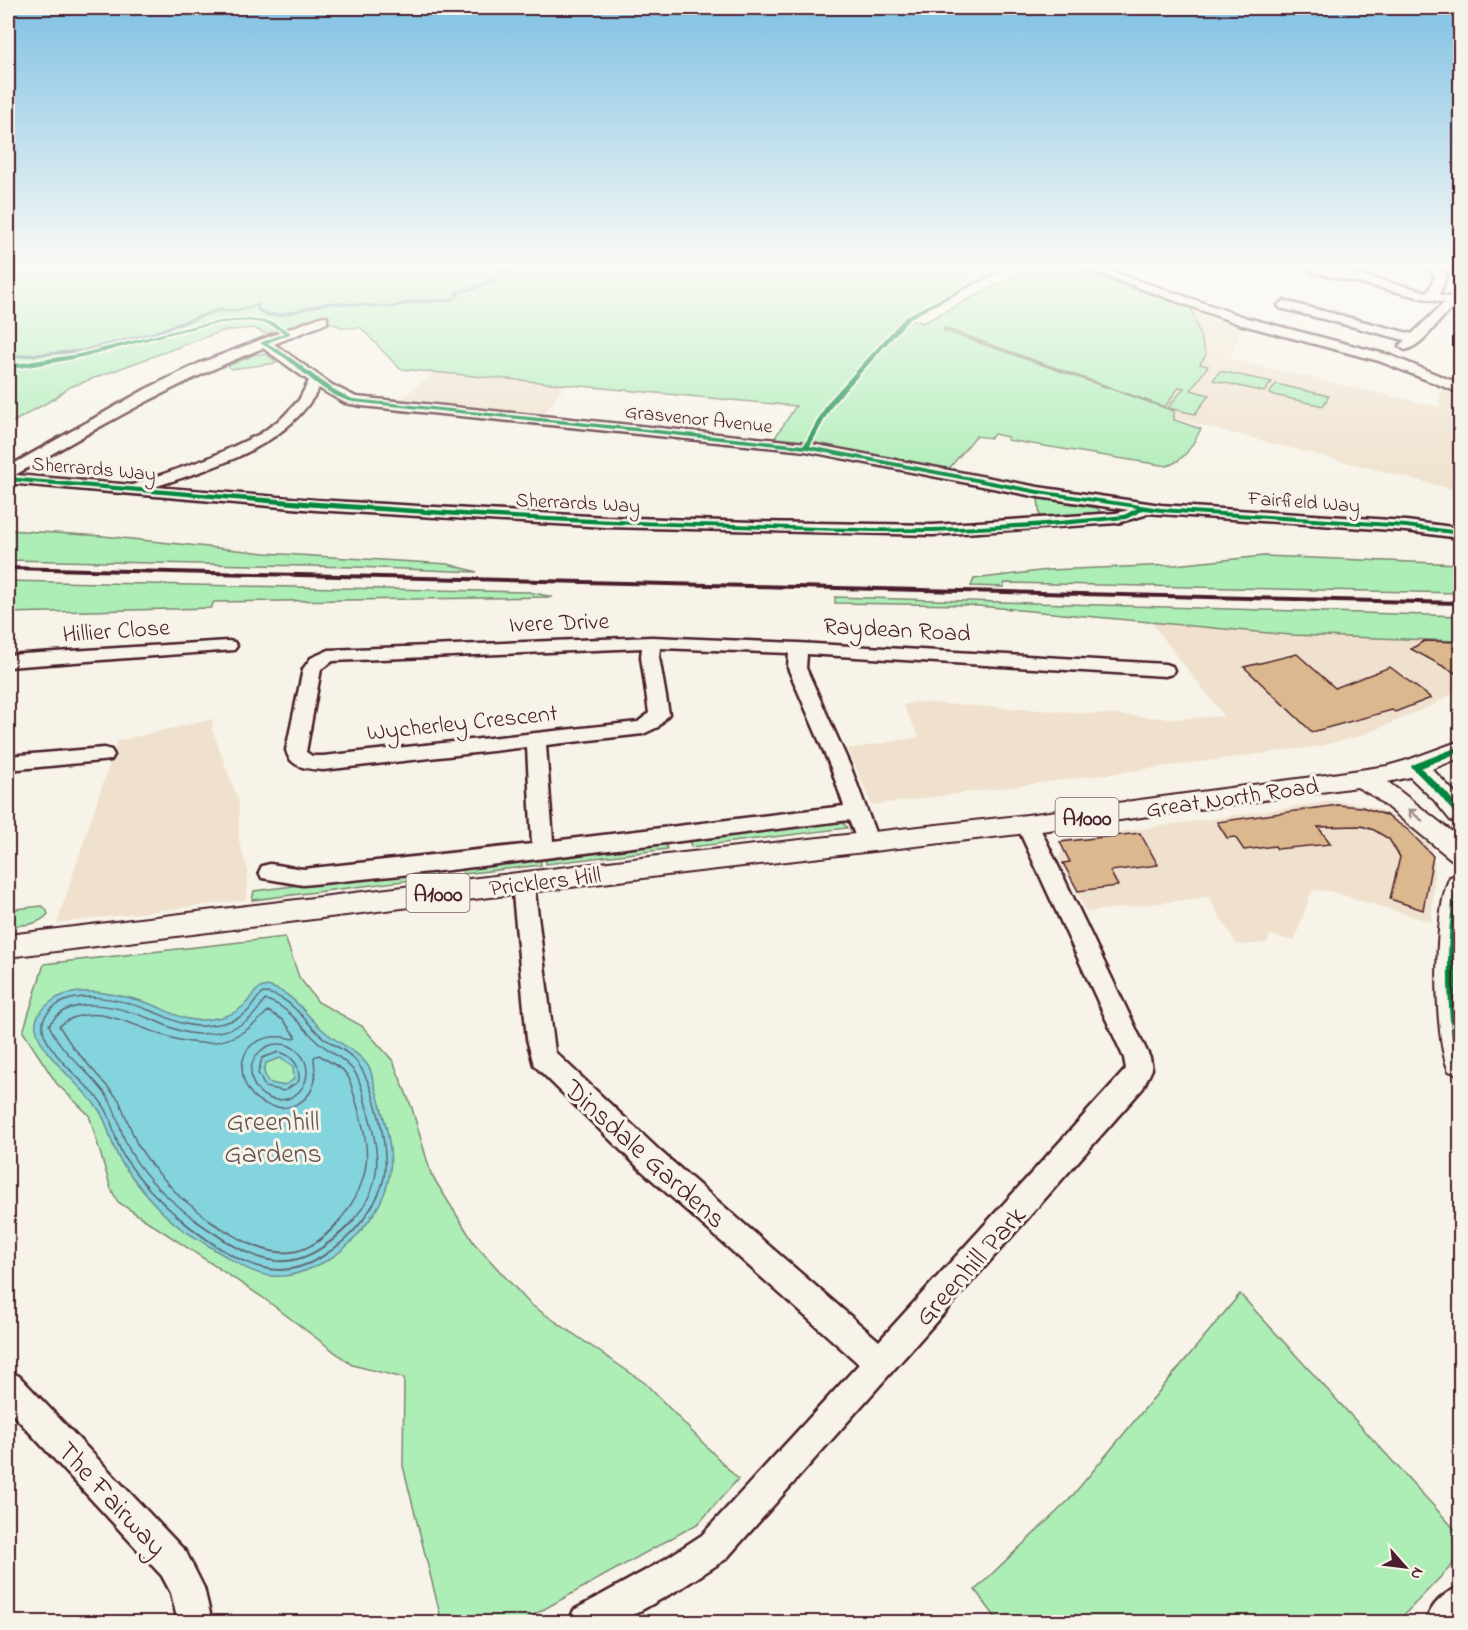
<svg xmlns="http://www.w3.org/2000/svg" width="1468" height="1630" font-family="'Indie Flower',sans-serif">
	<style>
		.built { fill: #efe1cd }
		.green { fill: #adedb6; stroke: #7c8670; stroke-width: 1.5 }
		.water { fill: #84d4dd; stroke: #6d8c96; stroke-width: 1.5; fill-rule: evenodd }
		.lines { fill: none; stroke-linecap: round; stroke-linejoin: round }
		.shore-far1 { stroke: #616772; stroke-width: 1.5 }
		.shore { stroke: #616772; stroke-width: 2 }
		.stream { stroke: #6d8c96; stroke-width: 3 }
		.building { fill: #dcb88e; stroke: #4a1f2b; stroke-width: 1.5 }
		.minor-casing { stroke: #4a1f2b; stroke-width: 5 }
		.major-casing { stroke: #4a1f2b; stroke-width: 4 }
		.minor { fill: #f7f3e8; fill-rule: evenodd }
		.major { fill: #f7f3e8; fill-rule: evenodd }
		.rail { stroke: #4a1f2b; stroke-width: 4 }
		.cycleway-casing { stroke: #f7f3e8; stroke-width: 4 }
		.cycleway { fill: #00873e; fill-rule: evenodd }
		.oneway { stroke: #a0898a }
		.labels { text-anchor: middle; stroke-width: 6; stroke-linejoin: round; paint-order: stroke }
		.far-street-label { font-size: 20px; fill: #4a1f2b; stroke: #f7f3e8 }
		.shield { fill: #f7f3e8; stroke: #7e5f64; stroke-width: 1.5 }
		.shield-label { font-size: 22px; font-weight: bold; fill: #4a1f2b }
		.street-label { font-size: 24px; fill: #4a1f2b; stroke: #f7f3e8 }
		.near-park-label { font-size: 28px; fill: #63524e; stroke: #f7f3e8 }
		.near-street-label { font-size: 28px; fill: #4a1f2b; stroke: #f7f3e8 }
	</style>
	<rect width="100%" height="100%" fill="#f7f3e8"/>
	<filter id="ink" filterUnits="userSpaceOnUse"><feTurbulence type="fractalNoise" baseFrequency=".0167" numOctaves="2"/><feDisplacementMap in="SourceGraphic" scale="12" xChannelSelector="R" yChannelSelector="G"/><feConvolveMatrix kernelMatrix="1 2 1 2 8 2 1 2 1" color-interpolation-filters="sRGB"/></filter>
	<g filter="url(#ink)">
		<g class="built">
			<polygon points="1037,264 1070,264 1242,326 1230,359 1439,407 1441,389 1459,397 1457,464 1460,465 1460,491 1173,418 1174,411 923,322"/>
			<polygon points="434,372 565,385 542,417 396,403"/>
			<polygon points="1150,621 1291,635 1460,641 1460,689 1431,706 1360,736 1321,746 872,805 848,749 919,737 903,705 915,702 1178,719 1224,716"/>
			<polygon points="213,719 212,729 239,803 239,841 248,871 246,900 57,923 117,741"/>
			<polygon points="1334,801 1362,804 1383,811 1412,827 1431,848 1435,869 1431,922 1330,891 1312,890 1294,941 1270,935 1267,943 1237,945 1208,897 1087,912 1059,858 1064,840"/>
		</g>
		<g class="green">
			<path d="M8 264H1014L906 317 923 323 1037 264H1068L1066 266 1191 308 1206 355 1200 364 1208 366 1191 390 1209 395 1195 414 1168 408 1184 388 1179 387 1165 407 944 328 943 330 1174 411V420L1201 429C1192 445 1186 460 1167 466L1007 440 1008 437 994 434 991 438 976 436 947 471 838 448 774 439 796 406 400 369 361 328H344L317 318 266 334 253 328 222 331 70 387 55 398 8 425Z"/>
			<polygon points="256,354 266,354 277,363 231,369 228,366"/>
			<polygon points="1220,371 1272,382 1264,392 1213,380"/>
			<polygon points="1276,384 1329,396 1323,406 1269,394"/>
			<polygon points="1038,498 1097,508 1101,512 1040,518"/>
			<polygon points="8,530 103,536 265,553 448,564 477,572 355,567 8,560"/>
			<polygon points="1264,556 1460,564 1460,593 1005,583 1003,587 971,586 974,579 1048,570 1174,565"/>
			<polygon points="8,581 529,592 553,597 214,602 211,608 8,613"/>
			<polygon points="835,597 1460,616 1460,641 1291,635 967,605 835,603"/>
			<polygon points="835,821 844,824 847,828 691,847 690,843 698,837"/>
			<polygon points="662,842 666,844 667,849 546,864 545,856"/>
			<polygon points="540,856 541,865 462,874 465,867"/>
			<polygon points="427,869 433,870 436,877 252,900 254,891"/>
			<path d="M42 906 46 909 48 914C38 926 22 925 8 926V910Z"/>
			<polygon points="285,937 299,977 318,1002 362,1026 393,1061 412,1108 431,1174 474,1243 530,1304 645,1383 738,1479 699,1523 521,1622 442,1622 403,1466 404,1378 352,1365 262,1297 118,1202 111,1189 89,1115 57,1084 23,1032 44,964"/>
			<polygon points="1240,1294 1460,1535 1460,1557 1397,1622 999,1622 975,1590 1068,1501"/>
		</g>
		<path class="water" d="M267 986C294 992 304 1014 323 1030 339 1045 359 1050 370 1069 390 1142 411 1178 352 1241 334 1260 298 1279 271 1276 253 1274 237 1263 222 1254 209 1246 196 1238 183 1230 160 1213 138 1186 122 1163 110 1147 110 1126 99 1110 83 1086 40 1055 36 1028 34 1017 43 1008 51 1002 75 982 129 996 156 1006 167 1011 181 1019 194 1020 207 1021 231 1017 241 1008 252 1000 251 989 267 986ZM280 1058 293 1066 294 1079C285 1087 280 1086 268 1082L264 1072 266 1063Z"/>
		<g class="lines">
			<g class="shore-far1">
				<circle cx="279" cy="1072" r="28"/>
				<path d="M279 1052C294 1056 300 1066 299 1081L284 1091 265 1087 258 1073 262 1058Z"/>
				<path d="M183 1221C161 1203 140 1181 124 1157 116 1144 114 1128 108 1114 101 1098 85 1085 73 1073 61 1060 33 1033 46 1015 69 984 124 1000 154 1012 170 1018 184 1027 202 1026 217 1025 238 1022 249 1010 254 1004 256 998 263 993 286 993 302 1017 317 1032 327 1043 344 1048 354 1059 373 1078 390 1149 384 1177 381 1194 372 1207 362 1221"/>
				<path d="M197 1221C170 1201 140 1175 126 1143 119 1128 117 1111 107 1096 89 1070 62 1055 49 1025 71 992 119 1007 151 1019 163 1024 176 1031 189 1033 207 1036 232 1031 247 1021 255 1016 259 1007 265 1000 287 1005 299 1024 315 1039 327 1051 343 1057 354 1071 361 1080 363 1094 366 1105 379 1150 386 1184 352 1221"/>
				<path d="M211 1221 180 1197 152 1166 137 1144 119 1100 72 1046 59 1026C116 979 191 1096 268 1011L283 1020 296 1037 293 1039C280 1035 265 1036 253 1044 246 1049 242 1059 242 1068 243 1115 307 1121 315 1080 316 1073 314 1064 314 1057L319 1055 343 1070 349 1078C366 1136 382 1169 339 1221"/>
			</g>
			<g class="shore">
				<path d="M181 1220C205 1239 238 1264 269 1269 304 1276 343 1246 363 1220"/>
				<path d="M195 1220C258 1265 293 1284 354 1220"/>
				<path d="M208 1220C257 1250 295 1275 340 1220"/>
			</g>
			<polyline class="stream" points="8,357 82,351 151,334 218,310 235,311 258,305 258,310 270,315 281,315 328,303 391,307 412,302 450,300 459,295 455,292 473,289 510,273 493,266 514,264"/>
		</g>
		<g class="building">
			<polygon points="1424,641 1461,642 1461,676 1411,649"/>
			<polygon points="1297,654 1335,688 1390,667 1431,698 1395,712 1392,710 1312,732 1244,667"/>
			<polygon points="1338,805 1362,807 1386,815 1408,830 1433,856 1423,910 1390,899 1400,857 1389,839 1374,830 1361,826 1318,827 1331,844 1277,849 1275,846 1244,850 1235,837 1227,838 1217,822"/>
			<polygon points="1140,833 1158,865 1110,871 1118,886 1078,891 1063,863 1070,862 1060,842"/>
		</g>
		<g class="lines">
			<g class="minor-casing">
				<g id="minor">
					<polygon points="1074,264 1091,264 1247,318 1389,355 1460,384 1460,393 1379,361 1239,324"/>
					<path d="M1299 264H1314L1428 292 1435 276 1424 264H1436L1447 275 1439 295 1453 298 1460 296V303C1439 314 1428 344 1405 350L1399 346 1405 340 1280 308 1278 305 1284 301 1412 334 1444 303 1313 272Z"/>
					<path d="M323 316 327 317V323L274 344 332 385 356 397 806 443 1038 487 1161 505 1406 521 1460 528V538L1406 531 1146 513 1145 515 1117 523 933 535 606 527 315 510 8 483V467L146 389 200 363ZM263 348 309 381 299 400 282 418 260 434 209 458 132 485 15 475C97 428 174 383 263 348ZM319 388 345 403 362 406 806 451 1038 497 1129 510 1116 513 933 525 753 522 606 517 315 500 154 487C215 467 286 448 319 388Z"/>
					<path d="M652 637 798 643 1165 664 1172 666 1174 670 1172 674 1165 676 807 654 806 668 851 768 879 843 876 848 868 851 860 848 849 820 450 870 303 885 262 878 259 872 262 866 270 864 303 869 532 844 527 747 323 770C308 769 290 768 286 750L303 669 311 658 329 650ZM642 648 641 657 649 713 638 722 323 756H312L306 752 321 669 333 661ZM660 648 789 653 788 668 831 768 844 806 553 841 546 745 643 734 658 727 669 714 659 657Z"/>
					<polygon points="228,641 234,642 237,646 234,650 8,667 8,655"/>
					<polygon points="104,748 111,750 114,755 111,760 8,770 8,756"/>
					<polygon points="1027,816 1034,819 1038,824 1150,1058 1152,1069 1143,1088 726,1559 683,1587 620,1622 569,1622 574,1610 659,1563 702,1535 859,1364 641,1170 534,1065 527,1039 512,884 515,878 523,876 531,878 534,884 555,1052 661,1152 879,1341 1126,1069 1124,1058 1016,824 1020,819"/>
					<polygon points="8,1371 19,1376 186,1552 204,1588 212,1622 178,1622 171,1593 162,1576 8,1409"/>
					<path d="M1460 1587V1622H1426C1431 1605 1443 1593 1460 1587Z"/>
				</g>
			</g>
			<g class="major-casing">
				<g id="major">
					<polygon points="1460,741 1460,758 1432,769 1460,798 1460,824 1451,821 1434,800 1410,777 1388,782 1460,838 1460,862 1451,859 1375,797 1357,787 1027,833 683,873 8,957 8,935 683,853 1027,815 1305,778 1387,766 1408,760"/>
					<path d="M1460 874V1075L1449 1071C1433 1038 1433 909 1450 877Z"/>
				</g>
			</g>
			<use href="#minor" class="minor"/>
			<use href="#major" class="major"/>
			<polyline class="rail" points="8,568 1460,603"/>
			<g class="cycleway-casing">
				<g id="cycleway">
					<path d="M1009 264H1015L910 318 833 404 810 446 1038 490 1161 508 1406 524 1460 531V535L1406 528 1161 512 1144 510 1126 519 1040 527 933 532H876L606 524 473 517 315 507 8 481V477C238 496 467 516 698 523 776 525 855 530 934 528 998 526 1061 521 1124 515L1137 508 1038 494 806 449 353 402C326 396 306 374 285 358 277 353 268 348 260 343L284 333C280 331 276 328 272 326 236 310 145 342 107 351 74 359 41 366 8 369V365L79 354 193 326 222 321 249 319 272 322 290 332V334L267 343C298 359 321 386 353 399L804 445 828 402 906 316Z"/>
					<polygon points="1460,746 1460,752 1421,768 1446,792 1460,809 1460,818 1457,817 1440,796 1411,767 1412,765"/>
					<path d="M1460 880C1463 911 1457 943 1457 974 1458 1004 1463 1036 1460 1067L1456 1065 1455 1062C1446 1002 1445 944 1455 884L1457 881Z"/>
				</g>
			</g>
			<use href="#cycleway" class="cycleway"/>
		</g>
		<defs><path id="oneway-shaft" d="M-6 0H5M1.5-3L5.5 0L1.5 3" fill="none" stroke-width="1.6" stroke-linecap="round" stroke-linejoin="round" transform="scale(1.5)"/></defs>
		<use class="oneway" href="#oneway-shaft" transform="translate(1415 815) rotate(-142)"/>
	</g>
	<linearGradient id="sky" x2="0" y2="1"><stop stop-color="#80c1e4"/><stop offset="0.54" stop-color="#fbfaf5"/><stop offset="1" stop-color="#fbfaf5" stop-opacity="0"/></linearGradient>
	<rect width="1468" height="492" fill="url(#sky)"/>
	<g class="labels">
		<g class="far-street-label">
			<text transform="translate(699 418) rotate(6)" y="7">Grasvenor Avenue</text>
			<text transform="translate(94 468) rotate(5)" y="7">Sherrards Way</text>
			<text transform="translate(1304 501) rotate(4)" y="7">Fairfield Way</text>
			<text transform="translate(578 502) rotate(3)" y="7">Sherrards Way</text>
		</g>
		<g class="shield">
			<rect x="1055.5" y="798" width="63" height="38" rx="4.5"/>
			<rect x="406.5" y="874" width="63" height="38" rx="4.5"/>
		</g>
		<g class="shield-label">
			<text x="1087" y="825">A1000</text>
			<text x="438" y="901">A1000</text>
		</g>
		<g class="street-label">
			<text transform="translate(559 622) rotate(-2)" y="8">Ivere Drive</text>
			<text transform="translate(897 629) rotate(3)" y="8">Raydean Road</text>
			<text transform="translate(116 630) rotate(-4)" y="8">Hillier Close</text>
			<text transform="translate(462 722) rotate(-6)" y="8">Wycherley Crescent</text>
			<text transform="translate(1232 797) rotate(-8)" y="8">Great North Road</text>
			<text transform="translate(545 881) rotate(-7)" y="8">Pricklers Hill</text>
		</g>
		<g class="near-park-label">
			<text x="273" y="1130">Greenhill<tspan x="273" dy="32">Gardens</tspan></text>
		</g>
		<g class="near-street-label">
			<text transform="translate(646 1153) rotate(42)" y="10">Dinsdale Gardens</text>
			<text transform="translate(969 1265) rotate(-48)" y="10">Greenhill Park</text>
			<text transform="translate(113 1498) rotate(47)" y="10">The Fairway</text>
		</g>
	</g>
	<rect width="1468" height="1630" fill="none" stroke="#f7f3e8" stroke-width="30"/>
	<rect x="15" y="15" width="1438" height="1600" fill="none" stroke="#4a1f2b" stroke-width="2" filter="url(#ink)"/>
	<g transform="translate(1405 1567) rotate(118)" stroke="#f7f3e8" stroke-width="4.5" paint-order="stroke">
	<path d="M0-4.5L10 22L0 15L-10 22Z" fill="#4a1f2b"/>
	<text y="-9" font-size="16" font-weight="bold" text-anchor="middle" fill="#4a1f2b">N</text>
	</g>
</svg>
